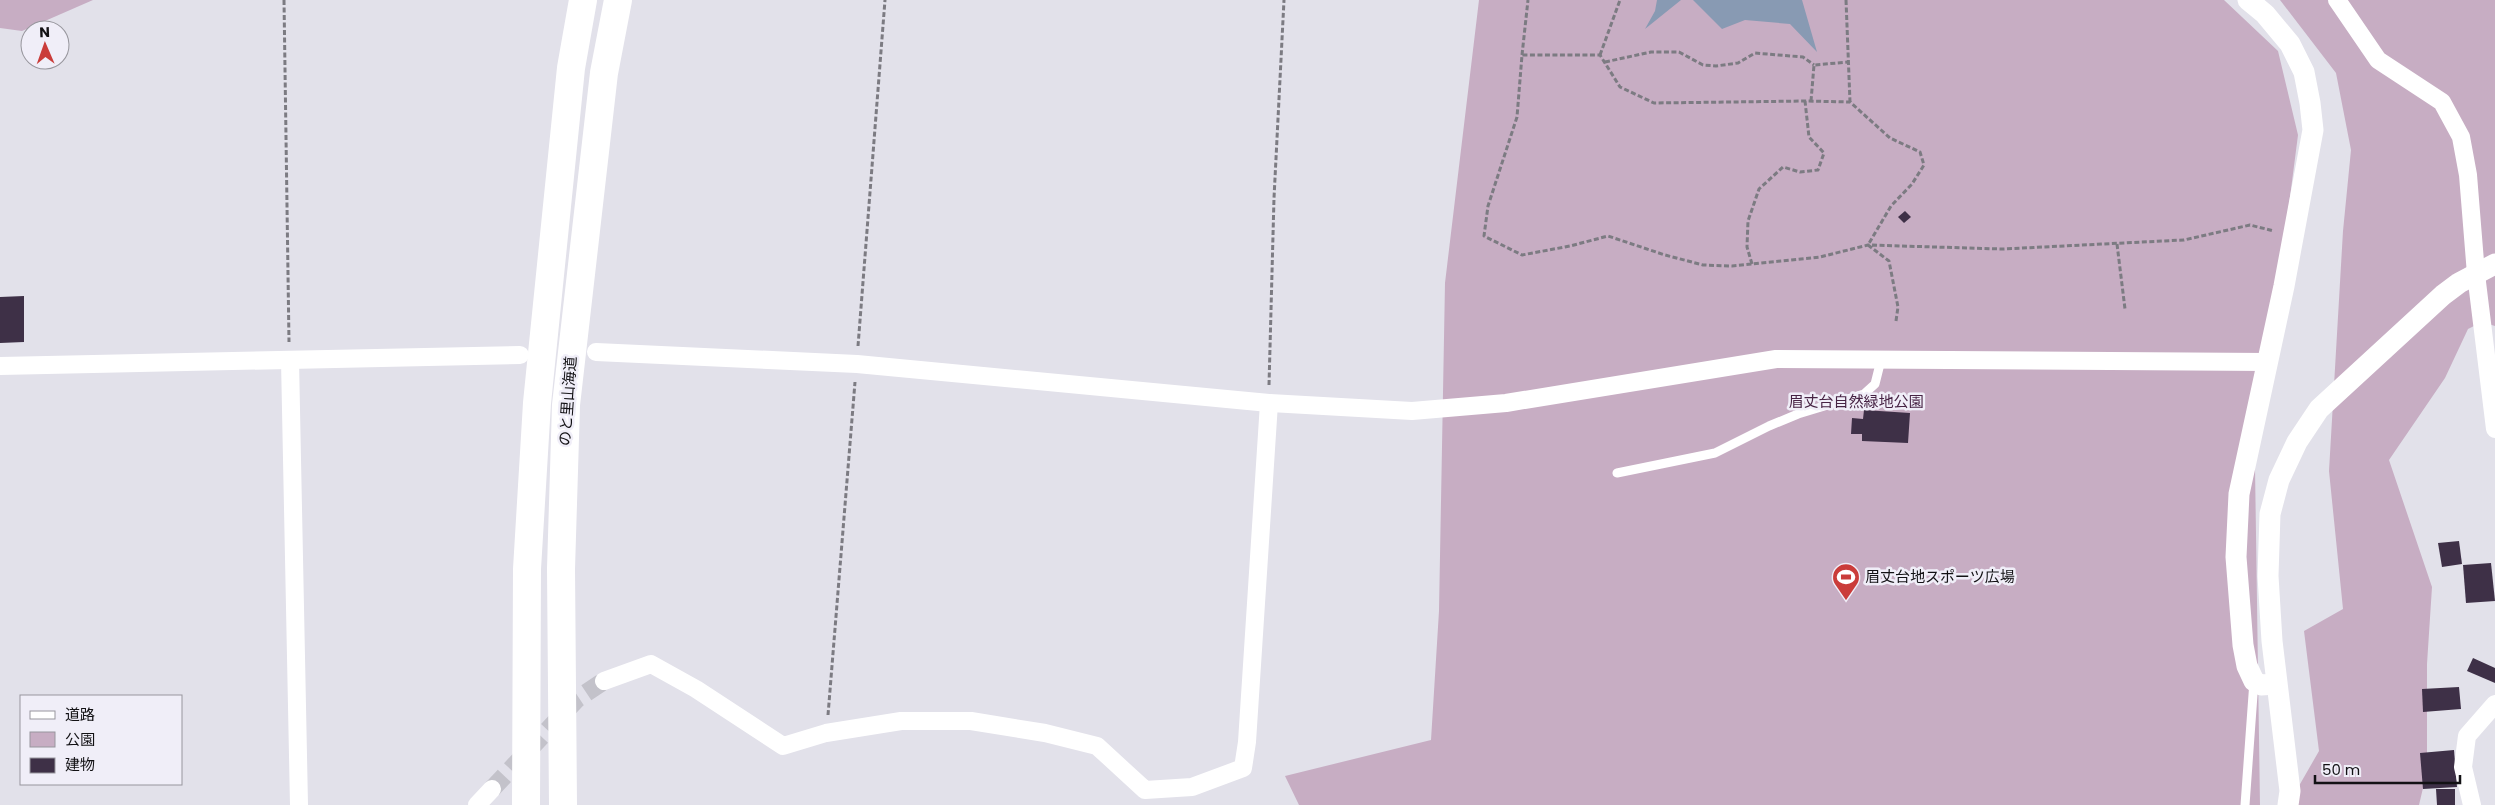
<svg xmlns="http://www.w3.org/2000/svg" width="2495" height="805" font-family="Poppins,'Noto Sans JP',sans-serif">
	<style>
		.green { fill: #c7adc3 }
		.water { fill: #889ab3 }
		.building { fill: #3e3047 }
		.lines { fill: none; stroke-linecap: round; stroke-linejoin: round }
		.minor-tunnel { stroke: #c3c2ca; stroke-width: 18; stroke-dasharray: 18 9; stroke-linecap: butt }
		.path { stroke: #7c7b82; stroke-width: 3; stroke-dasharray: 5 2.5; stroke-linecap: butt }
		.service { stroke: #fff; stroke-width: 9 }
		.minor { stroke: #fff; stroke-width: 18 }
		.tertiary { stroke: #fff; stroke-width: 21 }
		.motorway { stroke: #fff; stroke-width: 28 }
		.labels { text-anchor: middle; stroke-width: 5; stroke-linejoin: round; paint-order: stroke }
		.street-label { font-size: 15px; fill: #121114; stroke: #f0eef8 }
		.park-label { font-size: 15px; fill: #472344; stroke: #f0eef8 }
		.poi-label { font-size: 15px; fill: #121114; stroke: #f0eef8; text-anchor: start }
	</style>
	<rect width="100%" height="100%" fill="#e2e1ea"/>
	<g class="green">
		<polygon points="0,0 93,0 22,31 0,28"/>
		<polygon points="1479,0 2224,0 2278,51 2298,135 2255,467 2260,805 1299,805 1285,776 1431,740 1439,611 1445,283"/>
		<polygon points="2280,0 2495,0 2495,326 2482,322 2468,329 2445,378 2389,460 2432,587 2427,664 2427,771 2419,805 2288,805 2319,751 2304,631 2343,609 2329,471 2343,231 2351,150 2336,73"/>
	</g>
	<g class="water">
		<polygon points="1657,0 1681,0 1645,29 1655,11"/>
		<polygon points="1693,0 1802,0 1817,52 1790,24 1745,20 1722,29"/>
	</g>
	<g class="building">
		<polygon points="1905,211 1911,217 1904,223 1898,217"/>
		<polygon points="24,296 24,342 0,343 0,297"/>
		<polygon points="1864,410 1910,413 1908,443 1862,441 1862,434 1851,434 1852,418 1863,419"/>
		<polygon points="2459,541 2462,564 2442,567 2438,543"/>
		<polygon points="2491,563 2495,601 2466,603 2463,565"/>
		<polygon points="2473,658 2495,668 2495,683 2467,671"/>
		<polygon points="2459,687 2461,709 2423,712 2422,689"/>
		<polygon points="2454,750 2457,787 2423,789 2420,753"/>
		<polygon points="2436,789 2455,789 2455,805 2437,805"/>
	</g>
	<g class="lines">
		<polyline class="minor-tunnel" points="492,789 577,699 604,681"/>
		<g class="path">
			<polyline points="284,0 289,342"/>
			<polyline points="1846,0 1850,102"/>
			<polyline points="1522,55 1528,0"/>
			<polyline points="1600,55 1620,0"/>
			<polyline points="1605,62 1651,52 1679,52 1703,65 1716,66 1738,63 1755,53 1803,57 1814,65"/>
			<polyline points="1811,101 1814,65 1849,62"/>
			<polyline points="2117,244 2125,309"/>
			<polyline points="1752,264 1747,247 1748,221 1759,189 1783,167 1800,172 1818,170 1824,153 1809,137 1805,101"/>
			<polyline points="1896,321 1898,307 1889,261 1868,245 1891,206 1912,184 1924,165 1920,152 1890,138 1850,102 1805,101 1654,103 1620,87 1600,55 1522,55 1517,117 1488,206 1484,236 1522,255 1570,246 1608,236 1665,255 1703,265 1732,266 1820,257 1868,245 2002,249 2184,240 2250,225 2274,231"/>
			<polyline points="858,346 885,0"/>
			<polyline points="1269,385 1274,198 1284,0"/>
			<polyline points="828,715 855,382"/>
		</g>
		<g class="service">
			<polyline points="1617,473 1715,453 1769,426 1798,414 1864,394 1875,384 1881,360"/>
			<polyline points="2245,805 2254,681"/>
		</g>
		<g class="minor">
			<polyline points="2337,0 2378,60 2442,102 2461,137 2468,175 2476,274 2495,429"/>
			<polyline points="596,352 857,364 1269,403 1412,411 1506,403 1776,359 2268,362"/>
			<polyline points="290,360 299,805"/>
			<polyline points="0,366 520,355"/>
			<polyline points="604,681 651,664 696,689 783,746 826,733 901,721 971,721 1045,733 1097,746 1145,790 1192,787 1243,768 1247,742 1269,403"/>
			<polyline points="477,805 492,789"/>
			<polyline points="2472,805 2463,767 2467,736 2495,704"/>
		</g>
		<g class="tertiary">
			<polyline points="2248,0 2265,14 2290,44 2304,72 2310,103 2313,130 2284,286 2239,494 2236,557 2243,645 2247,666 2254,681 2261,685 2276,684"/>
			<polyline points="2288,805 2290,791 2272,641 2268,576 2270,514 2279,480 2297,442 2319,409 2443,295 2459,283 2495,264"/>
		</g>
		<g class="motorway">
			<polyline points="526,805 527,569 537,403 571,68 583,0"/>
			<polyline points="563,805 561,569 566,405 604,73 618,0"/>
		</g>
	</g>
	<defs>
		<g id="stadium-pin" transform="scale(1.4375)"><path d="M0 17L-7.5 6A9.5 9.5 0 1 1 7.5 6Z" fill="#ca3c3a" stroke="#f0eef8"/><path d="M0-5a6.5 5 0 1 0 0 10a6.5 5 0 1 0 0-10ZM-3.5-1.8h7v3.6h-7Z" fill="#fff"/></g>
	</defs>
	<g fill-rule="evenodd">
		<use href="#stadium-pin" x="1846" y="577"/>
	</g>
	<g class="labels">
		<g class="street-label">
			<text transform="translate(568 401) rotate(-86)" y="5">のと里山海道</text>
		</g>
		<g class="park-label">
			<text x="1856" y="407">眉丈台自然緑地公園</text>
		</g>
		<g class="poi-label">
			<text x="1865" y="582">眉丈台地スポーツ広場</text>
		</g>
	</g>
	<rect x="20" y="695" width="162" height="90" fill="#f0eef8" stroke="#97969d"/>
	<rect x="30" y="711" width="25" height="8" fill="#ffffff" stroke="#97969d"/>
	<text x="65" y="720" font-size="15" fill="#121114">道路</text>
	<rect x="30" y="732" width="25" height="15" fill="#c7adc3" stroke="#97969d"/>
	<text x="65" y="745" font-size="15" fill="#121114">公園</text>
	<rect x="30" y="758" width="25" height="15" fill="#3e3047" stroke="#97969d"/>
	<text x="65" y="770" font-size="15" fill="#121114">建物</text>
	<g transform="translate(45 45) rotate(358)"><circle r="24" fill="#f0eef8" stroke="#97969d"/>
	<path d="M0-4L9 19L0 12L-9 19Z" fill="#ca3c3a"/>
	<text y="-8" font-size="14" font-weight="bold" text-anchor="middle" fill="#121114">N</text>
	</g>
	<path d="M2315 775v8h145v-8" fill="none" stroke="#121114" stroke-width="2.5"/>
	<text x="2322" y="775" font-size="15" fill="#121114" stroke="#f0eef8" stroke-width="4" paint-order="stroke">50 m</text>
</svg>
